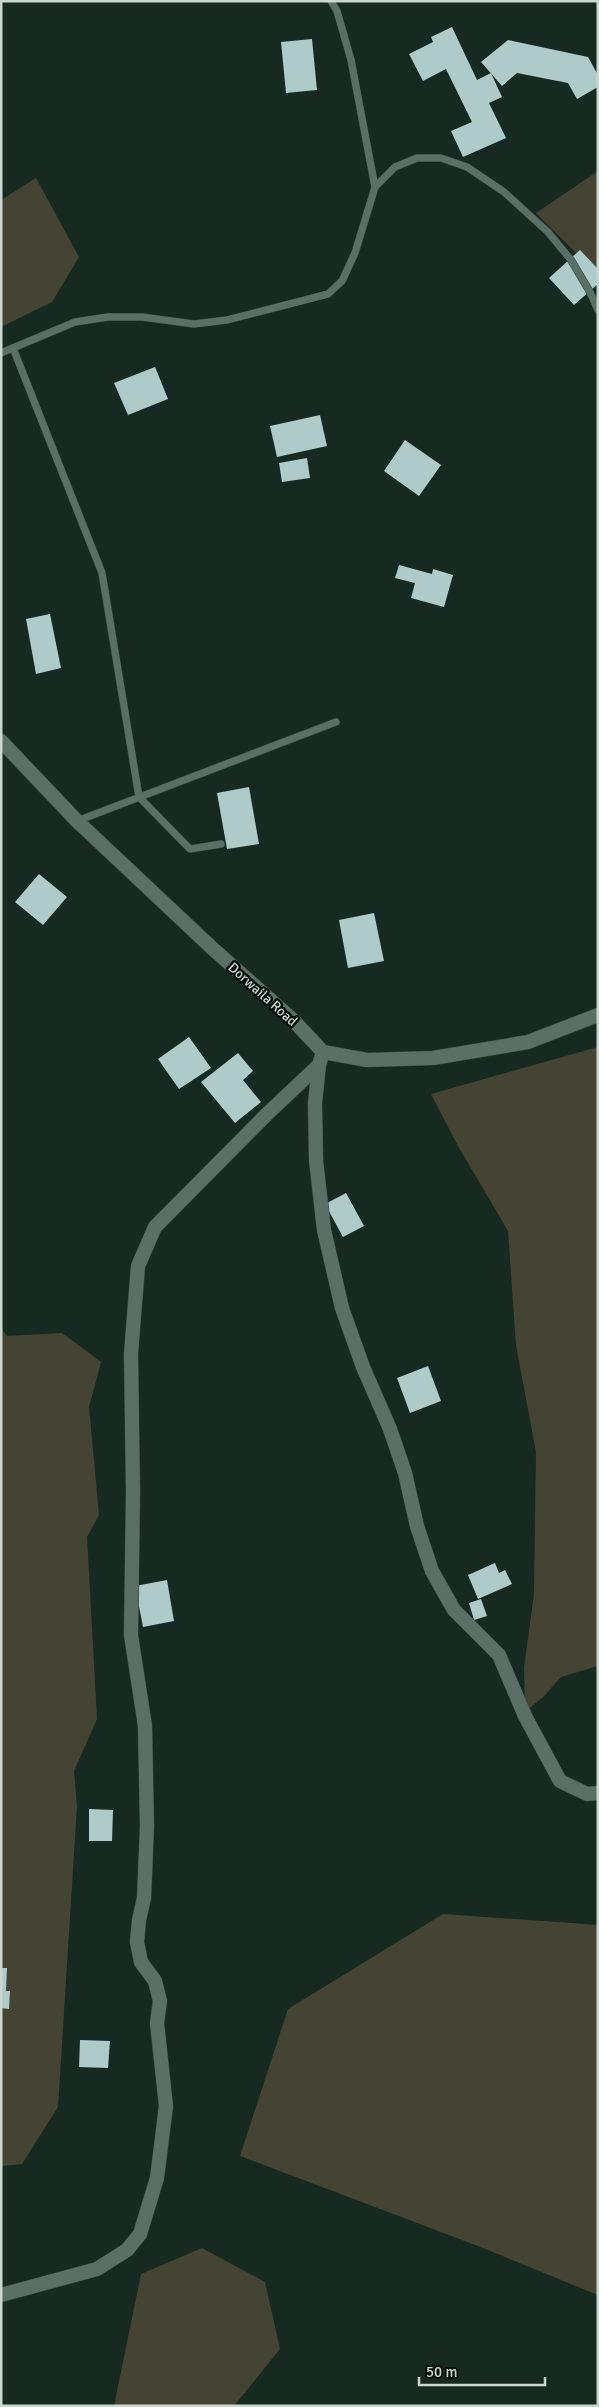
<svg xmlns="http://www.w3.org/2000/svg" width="599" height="2407" font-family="Signika,sans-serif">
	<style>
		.green { fill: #454434 }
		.building { fill: #aecac9 }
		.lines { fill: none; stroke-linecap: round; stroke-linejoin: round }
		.lane-casing { stroke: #36453e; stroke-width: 8 }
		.street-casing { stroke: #36453e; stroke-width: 15 }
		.lane { stroke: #5a6f65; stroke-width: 7 }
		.street { stroke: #5a6f65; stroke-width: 14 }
		.labels { text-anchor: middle; stroke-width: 5; stroke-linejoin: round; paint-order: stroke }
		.street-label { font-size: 14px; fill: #cbd6d1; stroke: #08100d }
	</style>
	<rect width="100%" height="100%" fill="#172a21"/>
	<g class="green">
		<polygon points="598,171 598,275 536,213"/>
		<polygon points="36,178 79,257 52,302 1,327 1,200"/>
		<polygon points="598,1047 598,1666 561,1677 543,1697 525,1712 524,1668 534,1594 536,1452 516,1345 508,1231 458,1146 431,1094"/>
		<polygon points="1,1328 7,1336 62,1333 101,1362 89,1407 99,1515 87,1537 97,1719 74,1771 77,1806 58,2107 22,2164 1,2166"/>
		<polygon points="443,1914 598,1925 598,2295 478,2246 240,2156 288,2009"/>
		<polygon points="202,2248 265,2282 280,2349 234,2406 114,2406 141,2274"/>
	</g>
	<g class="building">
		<polygon points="452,27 477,80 491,73 502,97 489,103 506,138 463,157 451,131 472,122 446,69 423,81 409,54 433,42 431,37"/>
		<polygon points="312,39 317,90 286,93 281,42"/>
		<polygon points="508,40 588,57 598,75 598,87 577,99 568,83 517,73 502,86 481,62"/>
		<polygon points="580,250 598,269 598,284 574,305 549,278"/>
		<polygon points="155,367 168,399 128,415 114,383"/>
		<polygon points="320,415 327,446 277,457 270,426"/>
		<polygon points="405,440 441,465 419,496 384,471"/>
		<polygon points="307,458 310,478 282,482 279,463"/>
		<polygon points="399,565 432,574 433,569 453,575 444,607 411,598 415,583 395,578"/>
		<polygon points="50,614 61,668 36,674 26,619"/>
		<polygon points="249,787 259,844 227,849 217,793"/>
		<polygon points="39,874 67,897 43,925 15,902"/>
		<polygon points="374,913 384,961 348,968 339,920"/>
		<polygon points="189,1037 211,1068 179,1089 158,1059"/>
		<polygon points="238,1053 253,1071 243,1080 261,1102 235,1123 201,1082"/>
		<polygon points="346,1193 364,1226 343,1237 325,1204"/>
		<polygon points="428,1366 441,1401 410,1413 397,1378"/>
		<polygon points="495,1563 499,1573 505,1570 512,1584 478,1599 468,1575"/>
		<polygon points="167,1580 174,1621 143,1627 135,1586"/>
		<polygon points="481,1599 487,1616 474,1620 469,1603"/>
		<polygon points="89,1809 113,1810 112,1841 89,1841"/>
		<polygon points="1,1968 7,1968 6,1991 10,1991 9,2009 1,2008"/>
		<polygon points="80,2040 110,2041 108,2068 79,2067"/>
	</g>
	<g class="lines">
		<g class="lane-casing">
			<g id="lane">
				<polyline points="331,1 337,11 351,60 375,187"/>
				<polyline points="13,348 102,573 139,797 190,849 221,844"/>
				<polyline points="1,353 75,322 108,317 142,317 194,324 227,320 328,294 342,281 355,253 375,187 395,167 417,158 441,158 467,167 504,192 548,232 571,260 590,292 598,310"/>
				<polyline points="77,821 336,722"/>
			</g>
		</g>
		<g class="street-casing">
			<g id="street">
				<polyline points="1,741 77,821 212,948 293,1020 323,1052 367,1060 433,1058 528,1042 598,1015"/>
				<polyline points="323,1052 319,1065 315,1103 316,1160 324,1230 342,1308 363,1367 390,1429 405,1473 417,1526 432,1571 454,1610 499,1655 525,1716 560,1781 587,1794 598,1793"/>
				<polyline points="1,2295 97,2269 127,2250 140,2234 157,2178 166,2106 157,2023 160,2001 155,1981 141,1962 137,1942 139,1920 144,1898 147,1826 145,1726 131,1635 133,1492 131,1354 138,1266 155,1227 267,1114 319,1065"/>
			</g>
		</g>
		<use href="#lane" class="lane"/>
		<use href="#street" class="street"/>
	</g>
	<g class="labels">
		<g class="street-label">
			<text transform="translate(263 994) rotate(42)" y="5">Dorwaila Road</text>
		</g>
	</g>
	<rect width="599" height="2407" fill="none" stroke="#cbd6d1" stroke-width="5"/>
	<path d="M419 2377v8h126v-8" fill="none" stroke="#cbd6d1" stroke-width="2.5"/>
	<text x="426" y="2377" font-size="15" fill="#cbd6d1" stroke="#08100d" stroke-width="4" paint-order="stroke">50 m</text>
</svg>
